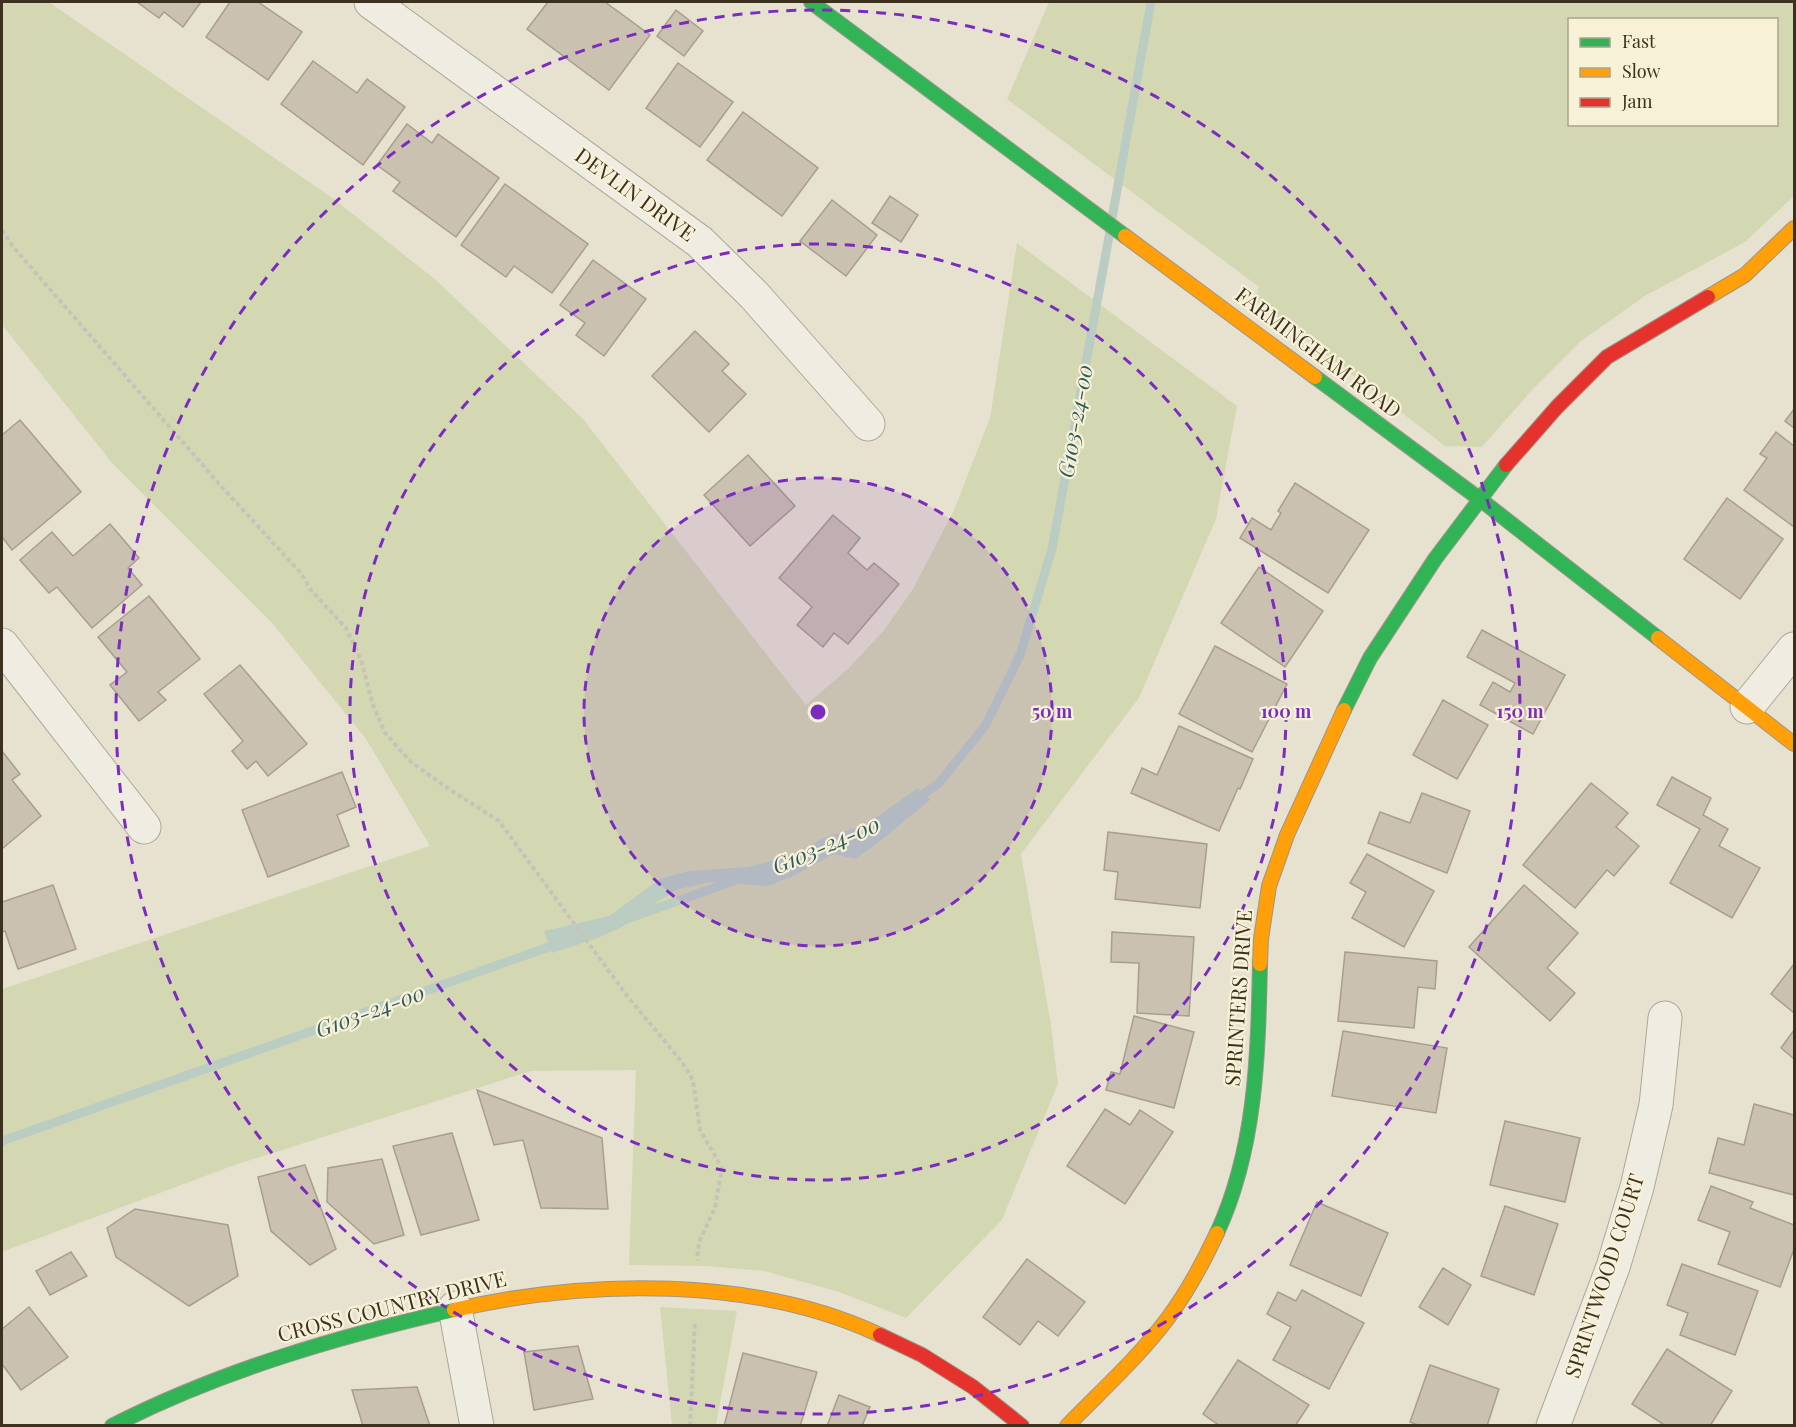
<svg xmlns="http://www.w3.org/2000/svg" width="1796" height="1427" font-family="'Playfair Display',serif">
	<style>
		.green { fill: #d4d8b2; fill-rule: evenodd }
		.water { fill: #bbcdc3 }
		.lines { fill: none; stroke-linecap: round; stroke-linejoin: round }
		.stream { stroke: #bbcdc3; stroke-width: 9 }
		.building { fill: #cbc1b1; stroke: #a89e8f; stroke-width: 1.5 }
		.street-casing { stroke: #ada798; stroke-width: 35 }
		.fast-casing { stroke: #9c9688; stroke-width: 16 }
		.slow-casing { stroke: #9c9688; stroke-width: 16 }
		.jam-casing { stroke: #9c9688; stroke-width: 16 }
		.path { stroke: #c8c3b8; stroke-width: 4; stroke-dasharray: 4.5 3; stroke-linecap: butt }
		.street { stroke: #efece2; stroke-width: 33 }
		.fast { stroke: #30b455; stroke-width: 14 }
		.slow { stroke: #ff9f0a; stroke-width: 14 }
		.jam { stroke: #e5322d; stroke-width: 14 }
		.ring { fill: none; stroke: #7b2cbf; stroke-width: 3; stroke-dasharray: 10 8 }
		.labels { text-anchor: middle; stroke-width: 4.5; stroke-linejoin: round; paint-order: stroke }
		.street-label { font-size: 21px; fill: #3c301f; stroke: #f7f1d7 }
		.water-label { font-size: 22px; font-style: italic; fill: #2e5b5d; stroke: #f7f1d7 }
		.centre { fill: #7b2cbf; stroke: #f7f1d7; stroke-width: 3 }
		.ring-label { font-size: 18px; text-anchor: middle; font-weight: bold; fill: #7b2cbf; stroke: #f7f1d7; stroke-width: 4.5; stroke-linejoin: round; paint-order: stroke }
	</style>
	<rect width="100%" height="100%" fill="#e7e2d0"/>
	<g class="green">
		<polygon points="2,2 49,2 334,199 437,281 583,419 806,705 849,668 885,629 913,589 954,510 990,418 1017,243 1237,406 1216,519 1139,698 1021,854 1051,1025 1058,1084 1002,1220 906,1318 839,1292 764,1271 705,1266 629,1265 636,1070 531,1071 232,1166 2,1252 2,989 430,846 366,739 272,623 113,464 2,325"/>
		<path d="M1049 2H1794V196L1745 242 1645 296 1581 341 1534 388 1482 447 1445 446 1254 299 1259 287 1007 99ZM1570 20H1776V124H1570Z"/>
		<polygon points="660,1307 737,1311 716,1425 672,1425"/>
	</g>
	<polygon class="water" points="918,788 930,800 874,846 855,859 834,854 793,876 768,886 710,882 679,889 657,902 622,927 598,938 552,953 544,931 609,916 660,879 689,871 748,867 794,855 823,838 865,825"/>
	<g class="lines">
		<g class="stream">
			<polyline points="1112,218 1151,2"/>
			<polyline points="914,801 938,784 985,726 1020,655 1052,549 1110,231"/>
			<polyline points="627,919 739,879"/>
			<polyline points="2,1141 560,943"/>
		</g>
	</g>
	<g class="building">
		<polygon points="137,2 201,2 183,27 164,12 159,18"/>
		<polygon points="230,2 258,2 302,32 268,80 206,37"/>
		<polygon points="548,2 605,2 650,35 609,90 527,29"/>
		<polygon points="676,10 703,31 684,56 657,36"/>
		<polygon points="313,61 357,93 367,79 405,107 363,165 281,104"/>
		<polygon points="678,63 733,102 700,147 646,108"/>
		<polygon points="743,112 818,168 782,216 707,160"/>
		<polygon points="407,124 432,143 438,134 499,178 456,237 393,191 400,182 377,165"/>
		<polygon points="505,184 588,244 552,293 514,266 506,277 461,245"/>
		<polygon points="890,196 918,215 901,242 872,223"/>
		<polygon points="832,200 877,235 846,276 800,241"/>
		<polygon points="593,260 646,299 604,356 576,335 585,323 560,305"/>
		<polygon points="695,331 729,364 722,371 746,394 709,432 652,376"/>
		<polygon points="1794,409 1794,428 1785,421"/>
		<polygon points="20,420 81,492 12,550 2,537 2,435"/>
		<polygon points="1776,432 1794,446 1794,527 1744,490 1767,458 1760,454"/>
		<polygon points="748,455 795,506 750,546 704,495"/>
		<polygon points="1295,483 1369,530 1328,593 1240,538 1252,518 1271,530 1281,513 1278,511"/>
		<polygon points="1727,498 1783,539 1740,599 1684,559"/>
		<polygon points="833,515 860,538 848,553 867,570 874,563 899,584 848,644 834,633 823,647 797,625 812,607 779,578"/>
		<polygon points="110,524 139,558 128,568 142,585 92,628 57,587 49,593 20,560 52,532 73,556"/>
		<polygon points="1259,567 1323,611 1285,667 1221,623"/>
		<polygon points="149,596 200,659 158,692 166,700 139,721 110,685 127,672 98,637"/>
		<polygon points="1482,630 1565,675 1533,734 1480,705 1493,682 1510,692 1515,683 1467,657"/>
		<polygon points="1215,646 1287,684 1252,752 1179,714"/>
		<polygon points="240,665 307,744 268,776 256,761 247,769 232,751 243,741 204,694"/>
		<polygon points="1443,700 1488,725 1457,779 1413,755"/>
		<polygon points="1179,726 1253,759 1240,789 1238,788 1219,831 1131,793 1142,768 1157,775"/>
		<polygon points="2,751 20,774 12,780 41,816 2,849"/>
		<polygon points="342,772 356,807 337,815 349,846 268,877 242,810"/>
		<polygon points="1672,777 1711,798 1703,815 1728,829 1719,846 1760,868 1732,918 1670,883 1700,829 1657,805"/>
		<polygon points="1591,783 1628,813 1616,827 1639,846 1614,876 1607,870 1575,908 1523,865"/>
		<polygon points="1422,793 1470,811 1447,873 1368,843 1380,812 1410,823"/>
		<polygon points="1108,832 1207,844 1200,908 1115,899 1118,872 1104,870"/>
		<polygon points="1367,854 1434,891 1404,947 1352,918 1366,892 1350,883"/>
		<polygon points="53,885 76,949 18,969 5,931 2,932 2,902"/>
		<polygon points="1524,885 1578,933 1547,968 1575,993 1550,1021 1469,947"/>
		<polygon points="1112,932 1194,937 1189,1016 1137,1013 1139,963 1111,962"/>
		<polygon points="1345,952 1437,961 1435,989 1418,987 1414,1028 1338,1021"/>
		<polygon points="1794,964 1794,1013 1771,994"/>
		<polygon points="1134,1016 1194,1032 1174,1108 1106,1090 1111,1072 1120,1074"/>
		<polygon points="1794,1030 1794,1059 1781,1048"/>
		<polygon points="1343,1031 1447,1048 1436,1113 1332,1096"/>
		<polygon points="477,1090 602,1138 608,1209 541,1208 523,1140 494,1145"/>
		<polygon points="1754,1104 1794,1115 1794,1195 1709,1173 1718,1138 1744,1145"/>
		<polygon points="1105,1109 1130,1125 1140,1110 1173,1132 1125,1204 1067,1166"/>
		<polygon points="1505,1121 1580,1138 1565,1202 1490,1185"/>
		<polygon points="452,1133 479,1220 421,1235 393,1146"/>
		<polygon points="382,1159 404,1235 374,1244 327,1202 328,1168"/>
		<polygon points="305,1165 336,1249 310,1265 271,1231 258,1177"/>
		<polygon points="1711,1186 1753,1202 1750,1208 1794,1225 1794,1249 1780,1287 1718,1264 1730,1232 1698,1220"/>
		<polygon points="1317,1202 1388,1233 1361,1296 1290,1265"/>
		<polygon points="1505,1206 1558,1224 1534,1295 1481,1276"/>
		<polygon points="135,1209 228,1225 238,1276 189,1306 116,1257 107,1228"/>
		<polygon points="71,1252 87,1276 50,1295 36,1271"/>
		<polygon points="1027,1259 1085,1302 1058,1336 1038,1321 1020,1345 983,1317"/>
		<polygon points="1682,1264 1758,1291 1735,1355 1680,1335 1688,1313 1667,1305"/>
		<polygon points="1443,1268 1471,1285 1448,1325 1419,1307"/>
		<polygon points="1302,1290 1364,1323 1329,1389 1273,1360 1291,1327 1267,1314 1278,1292 1296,1301"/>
		<polygon points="29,1307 68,1357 21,1390 2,1364 2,1329"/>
		<polygon points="578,1346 593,1399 534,1410 524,1352"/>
		<polygon points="1667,1349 1732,1391 1710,1426 1666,1426 1632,1404"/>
		<polygon points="743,1353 817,1372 800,1426 724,1426"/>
		<polygon points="1238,1360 1309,1405 1295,1426 1220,1426 1203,1414"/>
		<polygon points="1430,1365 1499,1389 1487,1426 1421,1426 1410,1422"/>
		<polygon points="417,1387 430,1426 363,1426 352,1390"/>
		<polygon points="839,1395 870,1407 862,1426 827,1426"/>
	</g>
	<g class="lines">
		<g class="street-casing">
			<g id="street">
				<polyline points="371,2 700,242 754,295 868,424"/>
				<polyline points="2,645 144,827"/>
				<polyline points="1747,707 1794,649"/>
				<polyline points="455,1308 477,1426"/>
				<polyline points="1553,1426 1613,1267 1637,1187 1656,1105 1665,1018"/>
			</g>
		</g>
		<g class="fast-casing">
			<g id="fast">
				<polyline points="811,2 1125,236"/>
				<polyline points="1315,377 1481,500 1658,638"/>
				<polyline points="1344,710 1370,658 1435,559 1506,465"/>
				<path d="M1217 1233C1256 1149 1258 1056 1260 964"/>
				<path d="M112 1426C220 1371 336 1337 454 1310"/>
			</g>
		</g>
		<g class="slow-casing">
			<g id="slow">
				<polyline points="1125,236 1315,377"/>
				<polyline points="1708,297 1745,275 1794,228"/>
				<polyline points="1658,638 1794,744"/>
				<polyline points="1260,964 1261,939 1269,886 1287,835 1344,710"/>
				<path d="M454 1310C587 1279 755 1276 880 1335"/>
				<path d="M1067 1426C1101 1391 1139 1357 1168 1318 1188 1291 1203 1263 1217 1233"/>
			</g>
		</g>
		<g class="jam-casing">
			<g id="jam">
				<polyline points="1506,465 1557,407 1607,357 1708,297"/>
				<polyline points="880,1335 922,1355 973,1387 1022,1426"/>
			</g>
		</g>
		<g class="path">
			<polyline points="2,230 15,249 220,485 300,572 311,590 346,628 361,660 373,705 385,733 411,762 446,787 499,821 628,997 682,1062 693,1080 700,1130 722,1168 715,1208 699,1242 697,1260"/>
			<polyline points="690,1426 695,1321"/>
		</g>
		<use href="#street" class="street"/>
		<use href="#fast" class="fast"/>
		<use href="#slow" class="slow"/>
		<use href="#jam" class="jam"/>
	</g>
	<circle cx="818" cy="712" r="234" fill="#7b2cbf" fill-opacity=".12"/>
	<g class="ring">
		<circle cx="818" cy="712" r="234"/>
		<circle cx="818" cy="712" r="468"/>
		<circle cx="818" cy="712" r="702"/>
	</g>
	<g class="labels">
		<g class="street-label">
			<text transform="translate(635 195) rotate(36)" y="7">DEVLIN DRIVE</text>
			<text transform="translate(1318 353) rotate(37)" y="7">FARMINGHAM ROAD</text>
			<text transform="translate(1239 998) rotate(-86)" y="7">SPRINTERS DRIVE</text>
			<text transform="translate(1605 1276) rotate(-72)" y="7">SPRINTWOOD COURT</text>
			<text transform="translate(392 1307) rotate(-14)" y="7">CROSS COUNTRY DRIVE</text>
		</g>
		<g class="water-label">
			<text transform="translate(1075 421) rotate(-80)" y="8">G103-24-00</text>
			<text transform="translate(826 845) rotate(-23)" y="8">G103-24-00</text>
			<text transform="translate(370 1011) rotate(-20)" y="8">G103-24-00</text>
		</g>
	</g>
	<circle cx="818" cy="712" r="9" class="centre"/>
	<g class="ring-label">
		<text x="1052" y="718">50 m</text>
		<text x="1286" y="718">100 m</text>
		<text x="1520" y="718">150 m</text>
	</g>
	<rect width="1796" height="1427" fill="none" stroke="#3c301f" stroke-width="6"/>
	<rect x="1568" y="18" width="210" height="108" fill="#f7f1d7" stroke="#aca48d" stroke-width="1.5"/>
	<rect x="1580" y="38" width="30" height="9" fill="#30b455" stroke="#aca48d" stroke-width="1.5"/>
	<text x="1622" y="48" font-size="18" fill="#3c301f">Fast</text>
	<rect x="1580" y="68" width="30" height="9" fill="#ff9f0a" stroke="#aca48d" stroke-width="1.5"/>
	<text x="1622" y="78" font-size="18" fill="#3c301f">Slow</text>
	<rect x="1580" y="98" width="30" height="9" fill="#e5322d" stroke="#aca48d" stroke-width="1.5"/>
	<text x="1622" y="108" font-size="18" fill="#3c301f">Jam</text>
</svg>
